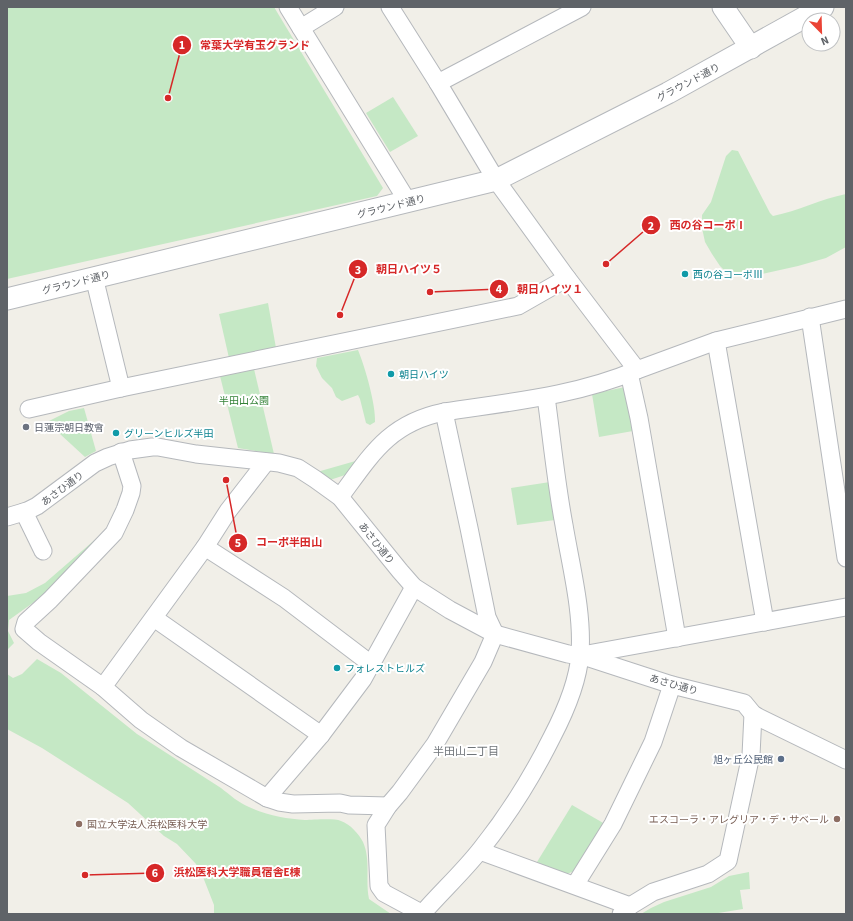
<svg xmlns="http://www.w3.org/2000/svg" width="853" height="921" font-family="'Source Sans 3','Noto Sans JP',sans-serif">
	<style>
		.green { fill: #c5e8c5 }
		.lines { fill: none; stroke-linecap: round; stroke-linejoin: round }
		.minor-casing { stroke: #b5b8bc; stroke-width: 19 }
		.tertiary-casing { stroke: #b5b8bc; stroke-width: 23 }
		.minor { stroke: #fff; stroke-width: 17 }
		.tertiary { stroke: #fff; stroke-width: 21 }
		.culture-dot { fill: #0f9aa8; stroke: #fff; stroke-width: 1.5 }
		.worship-dot { fill: #6b7280; stroke: #fff; stroke-width: 1.5 }
		.service-dot { fill: #5c6f8a; stroke: #fff; stroke-width: 1.5 }
		.education-dot { fill: #8d6e63; stroke: #fff; stroke-width: 1.5 }
		.labels { text-anchor: middle; stroke-width: 4; stroke-linejoin: round; paint-order: stroke }
		.street-label { font-size: 10px; fill: #5f6368; stroke: #fff }
		.culture-label { font-size: 10px; fill: #0d838f; stroke: #fff; text-anchor: start }
		.park-label { font-size: 10px; fill: #348238; stroke: #fff }
		.worship-label { font-size: 10px; fill: #5b616d; stroke: #fff; text-anchor: start }
		.service-label { font-size: 10px; fill: #4e5e75; stroke: #fff; text-anchor: end }
		.education-label { font-size: 10px; fill: #785e54; stroke: #fff; text-anchor: end }
		.neighbourhood-label { font-size: 11px; fill: #70757a; stroke: #fff }
		.leader { fill: none; stroke: #d62828; stroke-width: 1.5 }
		.callout-dot { fill: #d62828; stroke: #fff; stroke-width: 1.5 }
		.mark-label { font-size: 12px; text-anchor: middle; font-weight: bold; fill: #fff }
		.callout-label { font-size: 11px; text-anchor: middle; font-weight: bold; fill: #d62828; stroke: #fff; stroke-width: 4; stroke-linejoin: round; paint-order: stroke }
	</style>
	<rect width="100%" height="100%" fill="#f1efe8"/>
	<g class="green">
		<polygon points="7,7 274,7 383,188 377,196 7,279"/>
		<polygon points="393,97 418,136 390,152 366,113"/>
		<path d="M732 150 738 151 770 213 773 216C798 211 821 199 846 194V247L826 258 798 266 744 278 728 274 720 266 712 254 705 242 702 228V215L711 202 726 156Z"/>
		<polygon points="268,303 276,348 229,358 219,314"/>
		<path d="M358 350C365 367 376 405 375 422L370 425 366 423 360 399 358 395 342 401 336 397 332 388 322 378 316 366 317 358Z"/>
		<polygon points="254,369 274,454 238,448 220,376"/>
		<polygon points="625,387 633,431 599,437 592,394"/>
		<polygon points="84,408 96,451 85,457 47,422 69,411"/>
		<polygon points="359,460 348,474 330,480 317,472"/>
		<polygon points="550,482 555,520 517,525 511,488"/>
		<polygon points="98,537 102,537 48,592 9,620 8,631 14,643 7,650 7,596 26,593 45,583"/>
		<path d="M37 659 61 673 137 734 221 788C230 795 239 803 249 807 265 815 287 819 305 820 313 820 334 818 341 821 350 824 359 834 363 842 371 860 365 880 369 899L391 914H214V905L203 877 196 864 177 844 164 836 128 803 42 748 7 729V674L13 678 22 674Z"/>
		<polygon points="572,805 605,824 574,871 565,875 537,862"/>
		<polygon points="749,872 750,889 740,890 743,909 712,914 641,914 651,908 664,902 711,887 729,876"/>
	</g>
	<g class="lines">
		<g class="minor-casing">
			<g id="minor">
				<polyline points="288,7 408,202"/>
				<polyline points="390,7 438,83 496,180 567,278 637,370 716,341 846,309"/>
				<polyline points="301,28 335,7"/>
				<polyline points="438,83 582,7"/>
				<polyline points="94,277 121,388"/>
				<polyline points="810,317 846,558"/>
				<polyline points="716,341 765,622"/>
				<polyline points="629,373 639,418 677,638"/>
				<polyline points="29,409 121,388 518,306 567,278"/>
				<polyline points="266,462 228,511 205,547 103,687 141,720 181,748 267,798 279,802 293,804 340,803 349,805 388,806"/>
				<path d="M340 497C371 455 389 423 444 412 509 402 576 396 637 370"/>
				<polyline points="24,512 43,551"/>
				<polyline points="7,517 27,511 37,506 95,463 108,457 130,450 152,447 158,447 196,454 279,463 298,468 315,479 340,497 400,571 414,587 450,610 495,634 568,654 586,657 672,685 744,703 753,714 758,717 846,760"/>
				<polyline points="205,547 284,598 371,664"/>
				<polyline points="154,618 321,735"/>
				<polyline points="582,655 846,607"/>
				<polyline points="103,687 39,642 24,629 26,622 50,600 114,533 125,510 131,493 132,486 121,452"/>
				<polyline points="267,798 321,735 363,679 414,587"/>
				<polyline points="480,851 630,906"/>
				<polyline points="575,885 613,824 653,742 672,685"/>
				<path d="M422 914C441 892 463 872 481 849 509 814 532 777 552 737 565 712 578 683 580 654 583 612 571 567 564 525 556 483 552 440 546 397"/>
				<polyline points="423,914 384,893 379,886 376,825 388,806 400,792 435,744 483,662 495,634 487,617 469,528 444,412"/>
				<polyline points="621,914 630,906 653,892 708,874 728,861 751,755 753,714"/>
			</g>
		</g>
		<g class="tertiary-casing">
			<g id="tertiary">
				<polyline points="723,7 751,48"/>
				<polyline points="7,299 496,180 668,93 823,7"/>
			</g>
		</g>
		<use href="#minor" class="minor"/>
		<use href="#tertiary" class="tertiary"/>
	</g>
	<g class="culture-dot">
		<circle cx="685" cy="274" r="4"/>
		<circle cx="391" cy="374" r="4"/>
		<circle cx="116" cy="433" r="4"/>
		<circle cx="337" cy="668" r="4"/>
	</g>
	<circle class="worship-dot" cx="26" cy="427" r="4"/>
	<circle class="service-dot" cx="781" cy="759" r="4"/>
	<g class="education-dot">
		<circle cx="837" cy="819" r="4"/>
		<circle cx="79" cy="824" r="4"/>
	</g>
	<g class="labels">
		<g class="street-label">
			<text transform="translate(688 82) rotate(-28)" y="4">グラウンド通り</text>
			<text transform="translate(391 206) rotate(-14)" y="4">グラウンド通り</text>
			<text transform="translate(76 282) rotate(-14)" y="4">グラウンド通り</text>
			<text transform="translate(62 488) rotate(-37)" y="4">あさひ通り</text>
			<text transform="translate(377 543) rotate(51)" y="4">あさひ通り</text>
			<text transform="translate(674 684) rotate(16)" y="4">あさひ通り</text>
		</g>
		<g class="culture-label">
			<text x="693" y="278">西の谷コーポⅢ</text>
			<text x="399" y="378">朝日ハイツ</text>
			<text x="124" y="437">グリーンヒルズ半田</text>
			<text x="345" y="672">フォレストヒルズ</text>
		</g>
		<g class="park-label">
			<text x="244" y="404">半田山公園</text>
		</g>
		<g class="worship-label">
			<text x="34" y="431">日蓮宗朝日教會</text>
		</g>
		<g class="service-label">
			<text x="773" y="763">旭ヶ丘公民館</text>
		</g>
		<g class="education-label">
			<text x="829" y="823">エスコーラ・アレグリア・デ・サベール</text>
			<text x="87" y="828" text-anchor="start">国立大学法人浜松医科大学</text>
		</g>
		<g class="neighbourhood-label">
			<text x="466" y="755">半田山二丁目</text>
		</g>
	</g>
	<path class="leader" d="M168 98L182 45M606 264L651 225M340 315L358 269M430 292L499 289M226 480L238 543M85 875L155 873"/>
	<g class="callout-dot">
		<circle cx="168" cy="98" r="4"/>
		<circle cx="606" cy="264" r="4"/>
		<circle cx="340" cy="315" r="4"/>
		<circle cx="430" cy="292" r="4"/>
		<circle cx="226" cy="480" r="4"/>
		<circle cx="85" cy="875" r="4"/>
		<circle cx="182" cy="45" r="10"/>
		<circle cx="651" cy="225" r="10"/>
		<circle cx="358" cy="269" r="10"/>
		<circle cx="499" cy="289" r="10"/>
		<circle cx="238" cy="543" r="10"/>
		<circle cx="155" cy="873" r="10"/>
	</g>
	<g class="mark-label">
		<text x="182" y="49">1</text>
		<text x="651" y="230">2</text>
		<text x="358" y="274">3</text>
		<text x="499" y="293">4</text>
		<text x="238" y="547">5</text>
		<text x="155" y="877">6</text>
	</g>
	<g class="callout-label">
		<text x="255" y="49">常葉大学有玉グランド</text>
		<text x="708" y="229">西の谷コーポⅠ</text>
		<text x="409" y="273">朝日ハイツ５</text>
		<text x="550" y="293">朝日ハイツ１</text>
		<text x="289" y="546">コーポ半田山</text>
		<text x="237" y="876">浜松医科大学職員宿舎E棟</text>
	</g>
	<rect width="853" height="921" fill="none" stroke="#5f6368" stroke-width="16"/>
	<g transform="translate(821 32) rotate(157)"><circle r="19" fill="#ffffff" stroke="#bfc1c3"/>
	<path d="M0-3L7 15L0 10L-7 15Z" fill="#ea4335"/>
	<text y="-6" font-size="11" font-weight="bold" text-anchor="middle" fill="#5f6368">N</text>
	</g>
</svg>
